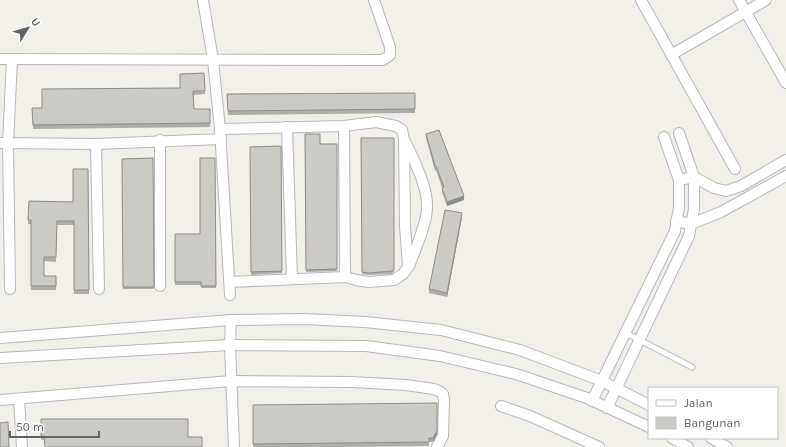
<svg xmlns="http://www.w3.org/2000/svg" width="786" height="447" font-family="Karla,sans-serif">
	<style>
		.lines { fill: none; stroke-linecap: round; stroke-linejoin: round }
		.lane-casing { stroke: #b5b8bc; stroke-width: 7 }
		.street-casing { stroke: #b5b8bc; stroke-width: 12 }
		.lane { stroke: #fff; stroke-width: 5 }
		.street { stroke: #fff; stroke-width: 10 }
		.wall { fill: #afaea9 }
		.shaded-wall { fill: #8f8d8a }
		.building { fill: #cccac5; stroke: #8f8d8a }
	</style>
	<rect width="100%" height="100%" fill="#f1efe8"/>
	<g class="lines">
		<g class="lane-casing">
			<polyline id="lane" points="626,333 692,367"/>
		</g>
		<g class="street-casing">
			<g id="street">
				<polyline points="203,0 213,60 220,129 230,295"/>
				<polyline points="641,0 735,169"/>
				<polyline points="739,0 786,83"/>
				<polyline points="671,55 766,0"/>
				<polyline points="0,59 383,60 390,55 390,47 374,0"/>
				<polyline points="344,126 345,277"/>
				<polyline points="287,127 292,278"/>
				<polyline points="220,129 344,126 376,122 396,126 402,130 404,139 405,226 408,267 403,274 394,280 369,282 356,280 345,277 230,282"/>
				<polyline points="160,140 160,286"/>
				<polyline points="0,143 96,144 221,139"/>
				<path d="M406 143C414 160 428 188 427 207 427 224 415 250 409 266"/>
				<polyline points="96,144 99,289"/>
				<polyline points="679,180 694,177 714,188 726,191 741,186 786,160"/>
				<polyline points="676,221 691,224 721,212 786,176"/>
				<polyline points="10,289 8,143 12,60"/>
				<polyline points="231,320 230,345 234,447"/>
				<polyline points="0,338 231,320 305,319 365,322 441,330 520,350 602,381 649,405"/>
				<polyline points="0,358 230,345 366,346 440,356 516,374 587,398 649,427"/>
				<polyline points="19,399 22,447"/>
				<polyline points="0,400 231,381 352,382 406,385 434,389 439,391 443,394 444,400 443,436 437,447"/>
				<polyline points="592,401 675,231 679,207 679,180 664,137"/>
				<polyline points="501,406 530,416 599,447"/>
				<polyline points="607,408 689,236 694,209 694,177 679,133"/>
				<polyline points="672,438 688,447"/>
				<polyline points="711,438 727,447"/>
			</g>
		</g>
		<use href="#lane" class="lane"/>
		<use href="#street" class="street"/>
	</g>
	<g class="wall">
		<polygon points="204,73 205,94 193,95 194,109 210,109 210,127 33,129 32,108 42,108 180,88"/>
		<polygon points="415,93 415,113 228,115 227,94"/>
		<polygon points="305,134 320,144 337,144 337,271 306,272"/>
		<polygon points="426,134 464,200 447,206 442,192 442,188 436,170 435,171 426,138"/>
		<polygon points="361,138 394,272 392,274 369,275 362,274"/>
		<polygon points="281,146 282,273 251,275 250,147"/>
		<polygon points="153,158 154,289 123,289 122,159"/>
		<polygon points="215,158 216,288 201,288 201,285 175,285 175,234 200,234"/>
		<polygon points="88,169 89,294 74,294 74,225 57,225 56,262 44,261 44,276 56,276 56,290 31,290 31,224 28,224 29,201 73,202"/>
		<polygon points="462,217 447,297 429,293 429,289"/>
		<polygon points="253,405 437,434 433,442 429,442 429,446 346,447 253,447"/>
		<polygon points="41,419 188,419 41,440"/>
	</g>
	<g class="shaded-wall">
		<polygon points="464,196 464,200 447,206 447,202"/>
		<polygon points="462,213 462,217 447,297 447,293"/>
		<polygon points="437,403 437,434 433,442 433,438"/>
	</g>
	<g class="building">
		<polygon points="204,73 205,91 193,91 194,109 210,109 210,123 33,125 32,108 42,108 42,89 180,88 180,74"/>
		<polygon points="415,93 415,109 228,111 227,94"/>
		<polygon points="439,130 464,196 447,202 442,188 444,187 436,166 435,166 426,134"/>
		<polygon points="305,134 320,134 320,144 337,144 337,269 306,270"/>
		<polygon points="361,138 394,138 394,270 392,271 369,273 362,272"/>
		<polygon points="281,146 282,271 251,272 250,147"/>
		<polygon points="153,158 154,287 123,287 122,159"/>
		<polygon points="200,158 215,158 216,286 201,286 201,282 175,282 175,234 200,234"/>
		<polygon points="73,169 88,169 89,290 74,290 74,221 57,221 56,257 44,257 44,276 56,276 56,286 31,286 31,220 28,220 29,201 73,202"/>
		<polygon points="445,210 462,213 447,293 429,289"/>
		<polygon points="437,403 437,431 433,438 429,438 429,442 253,444 253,405"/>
		<polygon points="41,419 188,419 188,437 202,437 202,447 45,447 44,436 41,436"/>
		<polygon points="8,422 9,447 0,447 0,423"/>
	</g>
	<rect x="648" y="387" width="130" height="52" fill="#ffffff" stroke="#bfc1c3"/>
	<rect x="656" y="400" width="20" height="6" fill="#ffffff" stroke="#bfc1c3"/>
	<text x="684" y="407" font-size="12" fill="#5f6368">Jalan</text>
	<rect x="656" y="417" width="20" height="12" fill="#cccac5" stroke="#bfc1c3"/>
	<text x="684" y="427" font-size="12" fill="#5f6368">Bangunan</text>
	<g transform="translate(28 28) rotate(53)" stroke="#ffffff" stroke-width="3" paint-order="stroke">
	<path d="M0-3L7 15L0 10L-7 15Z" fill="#5f6368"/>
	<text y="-6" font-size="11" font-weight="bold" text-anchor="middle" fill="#5f6368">U</text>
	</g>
	<path d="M10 431v6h89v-6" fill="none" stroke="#5f6368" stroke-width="2"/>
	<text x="16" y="431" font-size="12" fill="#5f6368" stroke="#ffffff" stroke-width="3" paint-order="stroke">50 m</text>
</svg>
